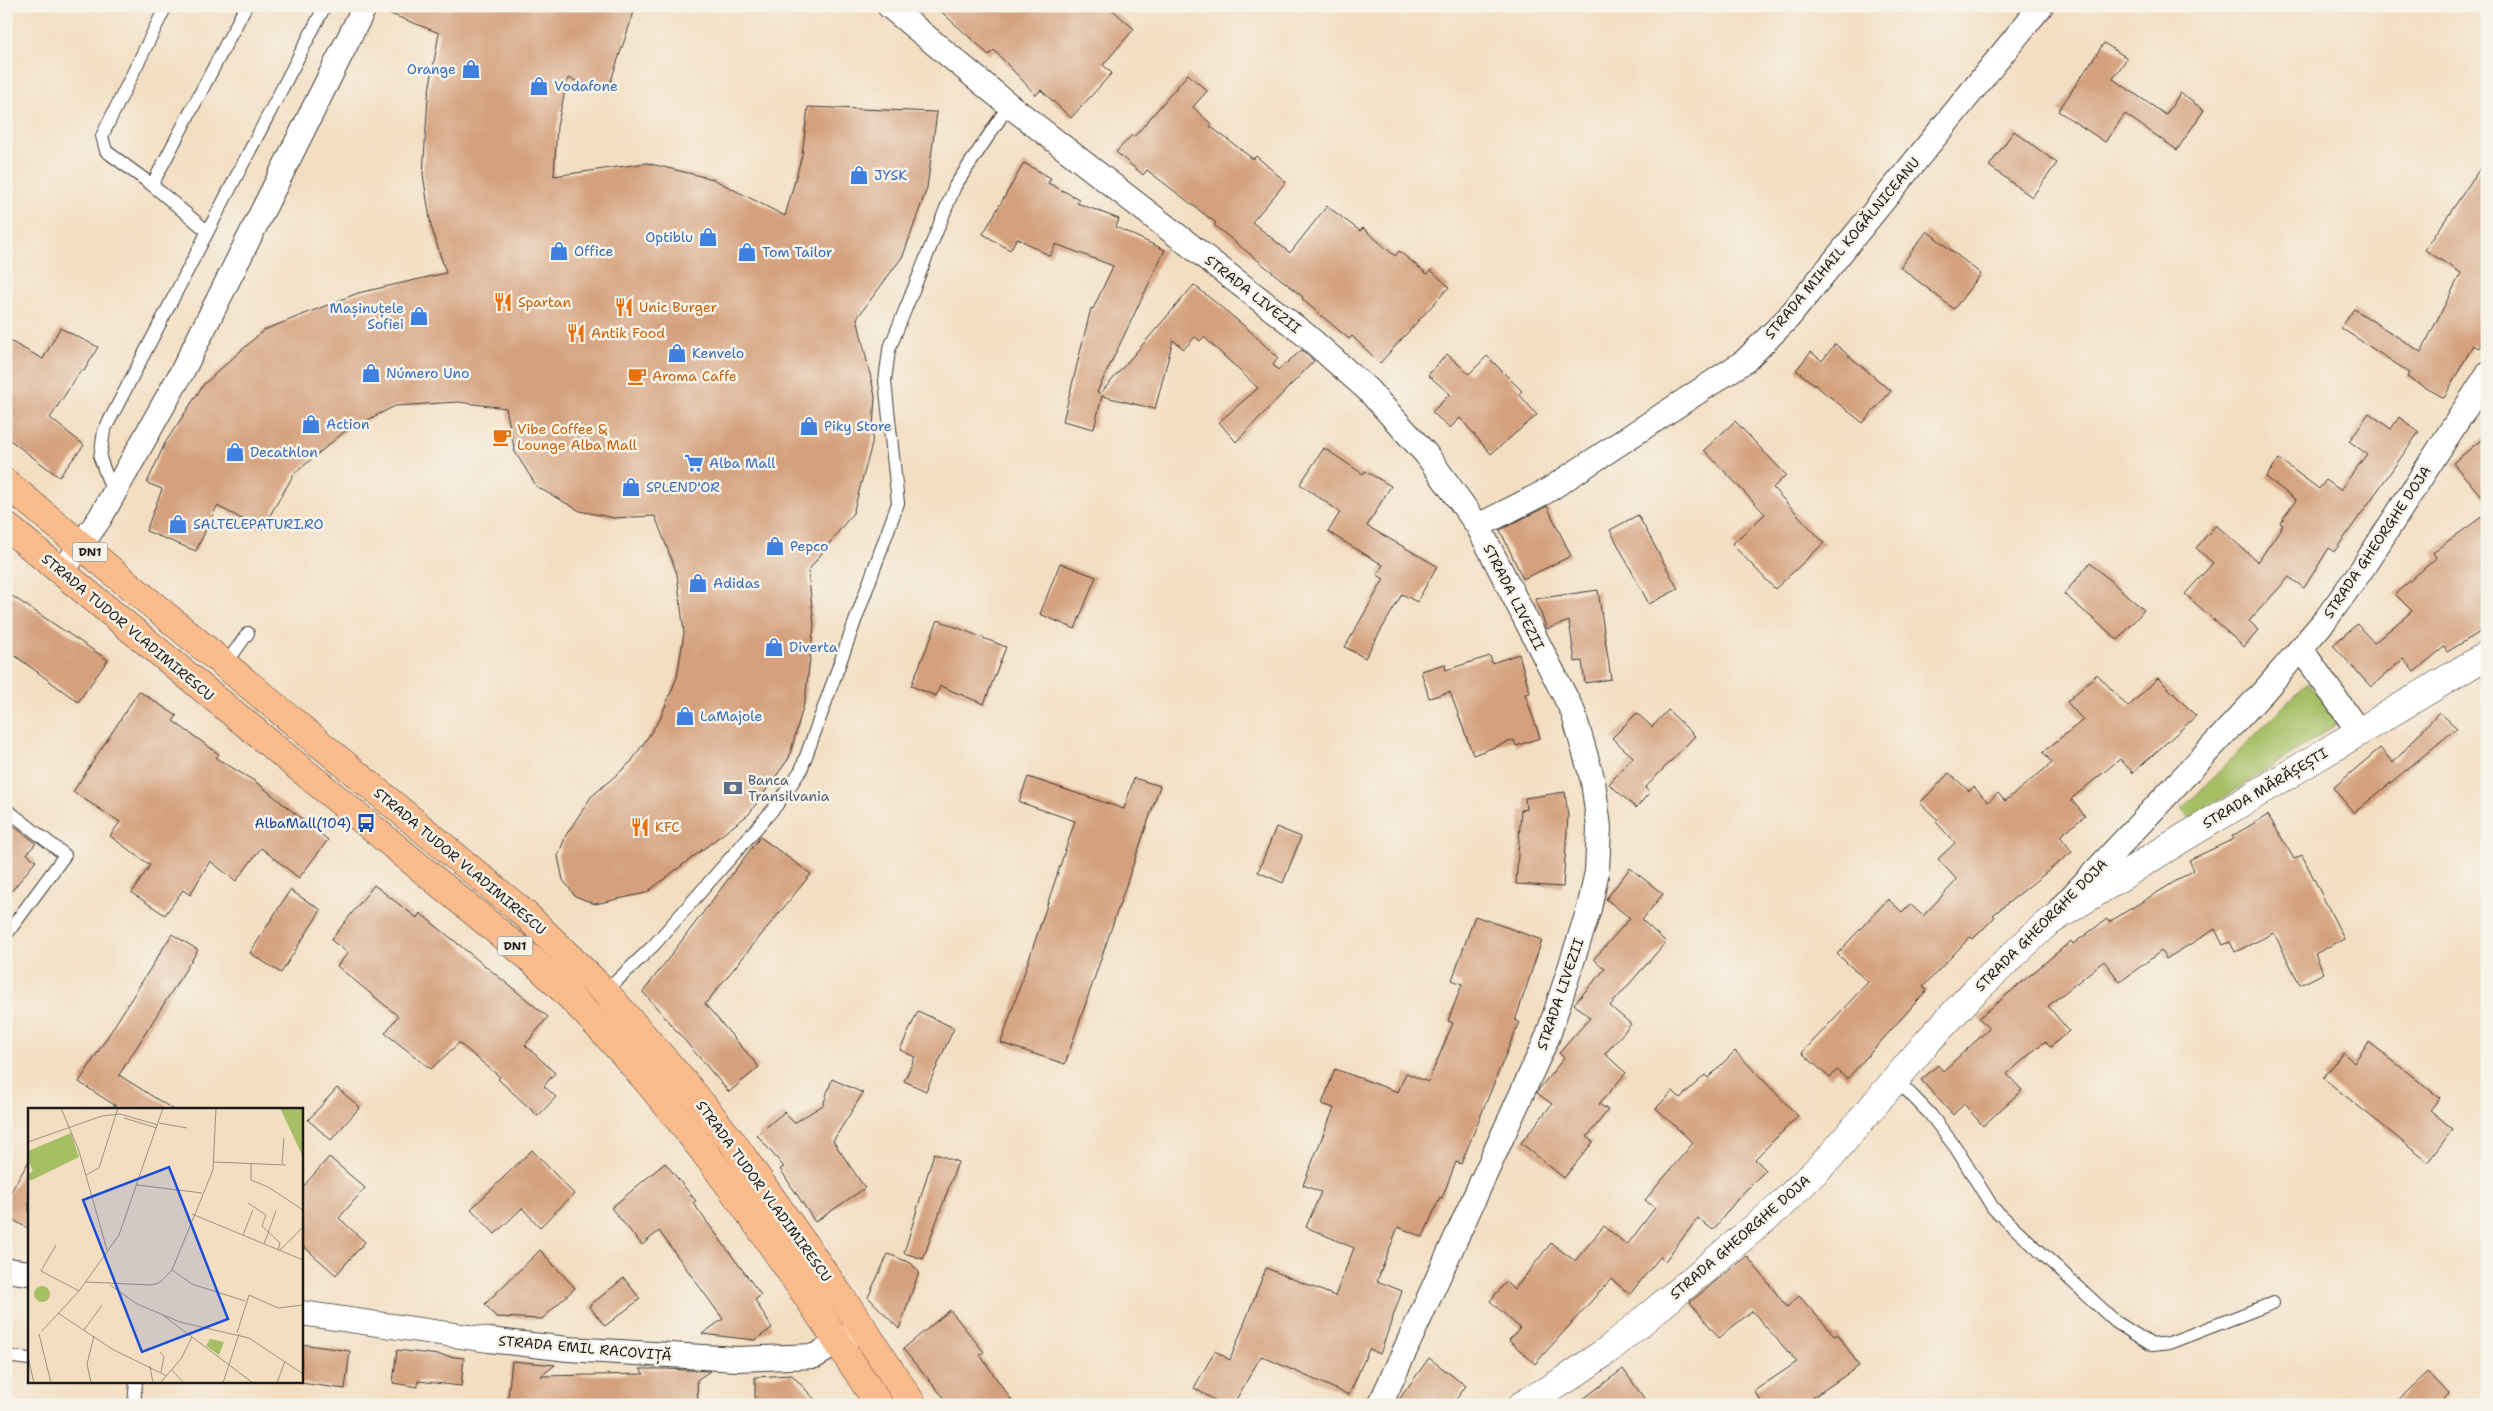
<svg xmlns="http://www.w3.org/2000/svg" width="2493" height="1411" font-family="'Shantell Sans',sans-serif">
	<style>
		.green { fill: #a6bf65; stroke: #616e40 }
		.building { fill: #d4a07d }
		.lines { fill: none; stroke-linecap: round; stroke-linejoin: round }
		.service-casing { stroke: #3c3935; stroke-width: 14 }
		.minor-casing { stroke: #3c3935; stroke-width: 26 }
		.tertiary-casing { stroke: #3c3935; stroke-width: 29 }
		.primary-casing { stroke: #3c3935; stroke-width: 29 }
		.service { stroke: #fff; stroke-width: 12 }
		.minor { stroke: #fff; stroke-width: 24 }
		.tertiary { stroke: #fff; stroke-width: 28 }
		.primary { stroke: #fabb8c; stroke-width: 28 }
		.labels { text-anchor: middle; stroke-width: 5; stroke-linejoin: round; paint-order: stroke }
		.shield { fill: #f7f3e8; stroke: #5e5c59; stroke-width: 1 }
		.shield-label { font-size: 12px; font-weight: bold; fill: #1c1c1c }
		.shop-label { font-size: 14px; fill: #366cbe; stroke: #f7f3e8; text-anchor: start }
		.street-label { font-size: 14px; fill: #1c1c1c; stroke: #f7f3e8 }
		.food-label { font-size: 14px; fill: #c56008; stroke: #f7f3e8; text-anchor: start }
		.service-label { font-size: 14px; fill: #4e5e75; stroke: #f7f3e8; text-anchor: start }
		.transit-label { font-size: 14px; fill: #164399; stroke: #f7f3e8; text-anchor: end }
		.inset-road { fill: none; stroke: #9d9080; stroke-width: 1 }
		.view { fill: #1d4ed8; fill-opacity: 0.15; stroke: #1d4ed8; stroke-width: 2.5 }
		.inset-edge { fill: none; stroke: #1c1c1c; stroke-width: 2.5 }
	</style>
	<rect width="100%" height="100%" fill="#f7f3e8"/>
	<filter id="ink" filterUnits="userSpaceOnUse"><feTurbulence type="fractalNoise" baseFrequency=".02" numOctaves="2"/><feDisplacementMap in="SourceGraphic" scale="10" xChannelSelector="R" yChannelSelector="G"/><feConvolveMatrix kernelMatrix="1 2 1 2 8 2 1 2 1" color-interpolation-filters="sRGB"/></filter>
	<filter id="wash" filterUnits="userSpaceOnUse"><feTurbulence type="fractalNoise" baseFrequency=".0096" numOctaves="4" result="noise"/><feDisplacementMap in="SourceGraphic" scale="20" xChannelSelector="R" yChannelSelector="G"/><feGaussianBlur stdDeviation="1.12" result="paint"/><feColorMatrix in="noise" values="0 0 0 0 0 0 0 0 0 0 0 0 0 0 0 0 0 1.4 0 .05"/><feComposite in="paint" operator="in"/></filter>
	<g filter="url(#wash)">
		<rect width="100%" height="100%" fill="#f3dec2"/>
		<polygon class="green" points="2308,682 2340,722 2191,819 2182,809"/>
		<g id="blocks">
			<g class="building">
				<polygon points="379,6 636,6 607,92 568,78 557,126 554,176 647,163 713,179 785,216 802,155 808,107 937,112 927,188 903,256 857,318 875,396 872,444 853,513 808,571 814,625 805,700 789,758 749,814 646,893 595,904 575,896 563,880 558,856 566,835 591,797 631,762 660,719 677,677 684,633 677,574 655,516 614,518 580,511 537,487 515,452 506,408 458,402 395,406 344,432 294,474 262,529 217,506 196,551 146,531 162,489 147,483 165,443 204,384 264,330 358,293 446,273 431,226 423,174 428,97 439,33 378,9"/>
				<polygon points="935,6 1108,6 1134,29 1103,65 1112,73 1071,118 1041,90 1036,95 994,50 989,55"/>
				<polygon points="2104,43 2127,58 2113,79 2166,115 2180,93 2204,110 2177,150 2125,114 2105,142 2058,111"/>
				<polygon points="1188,74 1207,91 1193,107 1211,124 1210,126 1253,159 1256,156 1286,182 1252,222 1290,253 1327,206 1360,231 1363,228 1395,256 1399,251 1427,274 1431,270 1449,287 1380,363 1352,336 1349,339 1302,299 1303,297 1214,225 1216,223 1147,170 1143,175 1116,152 1132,135 1134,137"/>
				<polygon points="2014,131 2057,163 2032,197 1989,166"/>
				<polygon points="2487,158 2487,333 2479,348 2473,345 2444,398 2407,377 2410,373 2341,328 2354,309 2421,352 2461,273 2425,250"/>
				<polygon points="1024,163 1051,178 1048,183 1079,199 1077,203 1119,219 1116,227 1165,250 1097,392 1100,394 1194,285 1248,329 1278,358 1273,365 1278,370 1302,350 1314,361 1236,442 1219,422 1258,388 1204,337 1200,341 1195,337 1184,349 1173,340 1155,409 1102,396 1094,429 1063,421 1091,308 1093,309 1113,266 1056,244 1050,256 1017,238 1010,250 983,234"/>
				<polygon points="1927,231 1981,274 1954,309 1900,267"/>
				<polygon points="60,328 98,347 84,371 81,370 50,418 84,445 59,477 6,437 6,339 43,359"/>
				<polygon points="1835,344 1891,391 1863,423 1796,370 1811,352 1822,361"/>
				<polygon points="1447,354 1469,374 1487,356 1522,391 1519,394 1537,415 1491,454 1460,418 1450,428 1432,412 1450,394 1428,375"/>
				<polygon points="2369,413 2391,429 2399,417 2419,432 2334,552 2329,548 2304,588 2289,577 2249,621 2259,630 2244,647 2185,594 2213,563 2196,548 2216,525 2258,562 2283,525 2280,523 2296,500 2266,477 2279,459 2319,489 2326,480 2340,490 2367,454 2349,441"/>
				<polygon points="1735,421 1786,475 1773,488 1824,543 1775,589 1732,544 1765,514 1704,450"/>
				<polygon points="2487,435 2487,503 2453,463"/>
				<polygon points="1324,448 1363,474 1365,471 1391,486 1367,526 1437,566 1417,602 1402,594 1365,658 1345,647 1384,579 1377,575 1383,565 1328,532 1340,512 1300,484"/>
				<polygon points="1547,506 1571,556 1523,579 1500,530"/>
				<polygon points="2487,513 2487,628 2447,652 2444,647 2414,672 2403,659 2371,687 2333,645 2357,624 2374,643 2412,611 2395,594 2436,558 2433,552"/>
				<polygon points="1638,515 1678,589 1649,604 1610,530"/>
				<polygon points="1060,563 1096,577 1075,629 1040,614"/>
				<polygon points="2090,563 2144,610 2118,640 2064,594"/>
				<polygon points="1598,590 1611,679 1585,683 1582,661 1575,662 1569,621 1547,629 1535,599"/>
				<polygon points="6,592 108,660 78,702 6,649"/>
				<polygon points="938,620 1006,647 984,704 940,686 936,696 911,686"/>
				<polygon points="1519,654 1530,693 1525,694 1540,738 1516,746 1514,740 1473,755 1450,692 1429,698 1421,671 1445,664 1446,670 1490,656 1492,663"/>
				<polygon points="2097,674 2128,707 2158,678 2196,716 2133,773 2120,759 2071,799 2085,816 2060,836 2072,852 1993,915 1995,917 1973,939 1970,937 1923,987 1927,990 1847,1079 1837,1070 1830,1078 1802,1053 1868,982 1837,954 1888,899 1902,912 1910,904 1923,916 1957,880 1938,859 1955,843 1936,822 1938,820 1920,803 1949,773 1969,791 1974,787 1988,802 1998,793 2005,801 2052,763 2043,752 2083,720 2067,702"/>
				<polygon points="139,691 177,716 173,721 219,754 216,758 256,782 328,840 299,878 261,848 236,881 210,861 190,895 183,890 165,915 132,893 150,865 110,836 120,822 73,792"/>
				<polygon points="1668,710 1695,736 1645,788 1650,792 1636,808 1609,784 1633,757 1612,738 1637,713 1652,727"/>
				<polygon points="2439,712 2457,728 2354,813 2333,788 2380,748 2393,763"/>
				<polygon points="1028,777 1124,809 1134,778 1160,786 1065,1064 1001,1043 1075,821 1019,802"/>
				<polygon points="1565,792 1568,817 1563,887 1516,884 1521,810 1526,809 1525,798"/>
				<polygon points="2268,815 2294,859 2302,855 2344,939 2315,954 2324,973 2300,985 2274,933 2235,952 2230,942 2223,945 2215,929 2166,959 2161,951 2120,982 2104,961 2048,1006 2069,1031 2050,1047 2045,1041 2007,1074 2022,1090 1983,1126 1964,1104 1953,1115 1921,1080 1938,1065 1943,1071 1989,1029 1979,1018 2071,941 2073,944 2107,919 2109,922 2194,870 2189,860 2234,839 2232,836"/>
				<polygon points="6,820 36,843 27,854 36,861 6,898"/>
				<polygon points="1276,827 1301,837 1283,883 1258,872"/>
				<polygon points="760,837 811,874 705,1004 759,1067 729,1092 643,992"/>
				<polygon points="1630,868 1663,894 1642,920 1666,942 1610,1006 1631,1024 1605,1054 1626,1073 1599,1104 1608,1110 1587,1137 1593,1142 1564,1178 1521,1143 1552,1104 1537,1093 1539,1089 1564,1058 1559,1053 1590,1018 1574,1004 1605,969 1594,959 1630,918 1606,899"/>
				<polygon points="374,885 417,918 420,913 548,1017 525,1045 555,1073 544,1086 556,1097 538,1116 498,1079 500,1077 459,1043 431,1069 385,1033 398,1016 337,966 348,953 331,940"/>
				<polygon points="290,890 321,910 281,973 250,953"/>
				<polygon points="1475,916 1542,940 1515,1021 1519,1022 1461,1164 1456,1162 1442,1198 1440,1197 1423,1237 1398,1227 1377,1281 1402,1291 1380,1354 1369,1349 1349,1395 1261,1356 1233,1405 1223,1405 1194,1388 1215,1351 1230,1360 1266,1268 1335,1296 1354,1248 1306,1227 1321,1192 1303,1185 1334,1108 1322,1104 1335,1069 1398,1092 1406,1073 1428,1082 1453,1023 1448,1021 1462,984 1452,980"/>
				<polygon points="172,934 198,950 119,1075 174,1110 122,1110 79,1082"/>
				<polygon points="918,1011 954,1028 926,1091 904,1081 915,1057 900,1050"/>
				<polygon points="2369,1042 2440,1098 2430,1110 2453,1129 2428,1162 2323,1078 2343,1053 2354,1062"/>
				<polygon points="1735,1051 1798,1116 1755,1159 1766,1170 1739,1197 1713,1230 1698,1218 1665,1261 1660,1257 1630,1294 1611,1279 1535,1364 1509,1340 1520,1328 1490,1301 1506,1282 1514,1290 1551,1243 1575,1261 1604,1226 1627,1245 1655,1208 1645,1200 1693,1143 1656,1108 1673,1091 1680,1098 1705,1075 1708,1078"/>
				<polygon points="832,1079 863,1093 833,1141 865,1188 815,1222 780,1169 784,1167 757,1135 784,1112 794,1123 823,1105"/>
				<polygon points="337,1088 360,1107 331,1140 308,1120"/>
				<polygon points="532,1150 574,1194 540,1227 522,1208 495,1234 471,1209"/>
				<polygon points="934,1153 958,1162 923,1259 904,1253"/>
				<polygon points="329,1157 365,1188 339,1218 365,1242 336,1275 301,1244 301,1189"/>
				<polygon points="29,1161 29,1229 6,1216 6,1200"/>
				<polygon points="665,1163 696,1201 693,1203 761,1295 755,1300 772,1328 755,1340 702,1334 723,1319 659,1231 642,1245 611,1208"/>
				<polygon points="540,1250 575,1288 542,1319 496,1317 485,1304"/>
				<polygon points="888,1254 911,1263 919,1272 899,1329 868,1297"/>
				<polygon points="1747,1256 1787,1307 1799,1296 1835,1336 1838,1334 1859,1366 1802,1405 1764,1405 1754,1391 1797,1362 1752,1311 1719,1338 1690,1302"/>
				<polygon points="624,1278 640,1299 605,1326 589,1306"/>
				<polygon points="950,1310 984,1352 980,1355 1015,1405 950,1405 903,1349"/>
				<polygon points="301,1344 350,1351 345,1389 301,1383"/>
				<polygon points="397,1350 464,1358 461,1386 418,1381 418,1387 393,1383"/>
				<polygon points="1429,1358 1466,1386 1452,1405 1395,1405"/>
				<polygon points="512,1361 555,1365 541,1376 644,1374 640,1369 665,1369 710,1371 697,1380 698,1405 507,1405"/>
				<polygon points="1623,1369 1649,1405 1575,1405"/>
				<polygon points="2428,1372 2449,1394 2437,1405 2393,1405"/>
				<polygon points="792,1375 820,1405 755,1405 755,1377"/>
			</g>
		</g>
	</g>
	<g filter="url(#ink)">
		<use href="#blocks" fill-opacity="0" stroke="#3c3935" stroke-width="1"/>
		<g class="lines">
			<g class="service-casing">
				<g id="service">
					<polyline points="166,6 102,136 106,151 152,185 207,231"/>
					<polyline points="152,185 246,6"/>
					<polyline points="113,493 100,458 104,431 325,6"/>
					<polyline points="225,665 248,633"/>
					<polyline points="6,809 65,855 6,935"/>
					<polyline points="605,992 654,945 776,806 801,770 898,503 885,381 889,350 955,186 1009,105"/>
					<polyline points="1896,1079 1930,1114 1956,1148 1993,1208 2116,1322 2152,1345 2169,1343 2273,1303"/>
					<polyline points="6,1356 29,1359"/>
					<polyline points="134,1405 136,1382"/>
				</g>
			</g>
			<g class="minor-casing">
				<g id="minor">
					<polyline points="889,6 1009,105 1307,336 1368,390 1426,454 1478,526 1573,712 1593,781 1599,827 1597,871 1589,909 1548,1036 1380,1405"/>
					<polyline points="1478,526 1547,491 1745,361 1788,318 2041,6"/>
					<polyline points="62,572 100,518 183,370 365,6"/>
					<polyline points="2301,649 2359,732"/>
					<polyline points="2061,908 2265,690 2326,619 2360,572 2487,375"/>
					<polyline points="6,1270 29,1273"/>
					<polyline points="301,1313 489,1340 568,1349 737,1359 815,1356 854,1333"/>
				</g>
			</g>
			<g class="tertiary-casing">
				<polyline id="tertiary" points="1522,1405 1568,1378 1608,1350 1779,1207 1830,1157 1928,1041 1974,992 2046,924 2183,838 2487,655"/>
			</g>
			<g class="primary-casing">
				<g id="primary">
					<polyline points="6,483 526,915 605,992 689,1088 733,1143 862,1327 913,1405"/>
					<path d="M6 526 531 959C669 1086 777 1248 879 1405"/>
				</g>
			</g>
			<use href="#service" class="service"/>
			<use href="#minor" class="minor"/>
			<use href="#tertiary" class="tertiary"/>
			<use href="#primary" class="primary"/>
		</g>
	</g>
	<defs>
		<g id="shop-bare" transform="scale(1.5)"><path d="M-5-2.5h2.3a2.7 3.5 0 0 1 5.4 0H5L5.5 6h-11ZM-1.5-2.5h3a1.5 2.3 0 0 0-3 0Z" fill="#3f7fe0" stroke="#f7f3e8" stroke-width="2.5" paint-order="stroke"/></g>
		<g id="restaurant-bare" transform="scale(1.5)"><path d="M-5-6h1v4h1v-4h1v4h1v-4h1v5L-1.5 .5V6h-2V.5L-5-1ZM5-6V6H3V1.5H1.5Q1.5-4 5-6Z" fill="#e8710a" stroke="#f7f3e8" stroke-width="2.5" paint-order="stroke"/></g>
		<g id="cafe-bare" transform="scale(1.5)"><path d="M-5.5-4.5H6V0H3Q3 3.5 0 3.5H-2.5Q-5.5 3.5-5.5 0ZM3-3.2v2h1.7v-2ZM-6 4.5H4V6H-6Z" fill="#e8710a" stroke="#f7f3e8" stroke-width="2.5" paint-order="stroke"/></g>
		<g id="supermarket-bare" transform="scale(1.5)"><path d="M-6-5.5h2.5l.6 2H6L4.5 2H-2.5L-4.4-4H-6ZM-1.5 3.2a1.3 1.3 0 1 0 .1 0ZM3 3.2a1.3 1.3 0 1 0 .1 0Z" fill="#3f7fe0" stroke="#f7f3e8" stroke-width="2.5" paint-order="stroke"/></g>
		<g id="bank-bare" transform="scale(1.5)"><path d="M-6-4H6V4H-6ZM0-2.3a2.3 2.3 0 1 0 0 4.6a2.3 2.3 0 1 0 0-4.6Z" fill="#5c6f8a" stroke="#f7f3e8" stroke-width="2.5" paint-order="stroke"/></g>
		<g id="bus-bare" transform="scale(1.5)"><path d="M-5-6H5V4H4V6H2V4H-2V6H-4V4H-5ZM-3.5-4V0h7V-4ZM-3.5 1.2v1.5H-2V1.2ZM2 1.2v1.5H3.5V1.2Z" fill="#1a4fb4" stroke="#f7f3e8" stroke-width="2.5" paint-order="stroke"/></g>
	</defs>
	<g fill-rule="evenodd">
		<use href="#shop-bare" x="471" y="69"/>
		<use href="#shop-bare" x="539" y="86"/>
		<use href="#shop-bare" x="859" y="175"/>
		<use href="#shop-bare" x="708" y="237"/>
		<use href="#shop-bare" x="559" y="251"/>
		<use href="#shop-bare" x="747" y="252"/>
		<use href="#restaurant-bare" x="503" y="302"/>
		<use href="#restaurant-bare" x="624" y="307"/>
		<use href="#shop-bare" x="419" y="316"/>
		<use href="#restaurant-bare" x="576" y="333"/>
		<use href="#shop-bare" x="677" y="353"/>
		<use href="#shop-bare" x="371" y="373"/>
		<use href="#cafe-bare" x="637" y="376"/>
		<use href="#shop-bare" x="311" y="424"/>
		<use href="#shop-bare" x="809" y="426"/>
		<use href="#cafe-bare" x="502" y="437"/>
		<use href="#shop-bare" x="235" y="452"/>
		<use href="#supermarket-bare" x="694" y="463"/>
		<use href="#shop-bare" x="631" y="487"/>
		<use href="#shop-bare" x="178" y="524"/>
		<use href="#shop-bare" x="775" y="546"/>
		<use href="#shop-bare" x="698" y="583"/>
		<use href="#shop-bare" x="774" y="647"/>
		<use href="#shop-bare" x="685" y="716"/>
		<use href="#bank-bare" x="733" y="788"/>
		<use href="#bus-bare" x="366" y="823"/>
		<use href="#restaurant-bare" x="640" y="827"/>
	</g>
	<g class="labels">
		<g class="shield">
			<rect x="72.5" y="542.5" width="35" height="19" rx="4"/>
			<rect x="497.5" y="936.5" width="35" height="19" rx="4"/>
		</g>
		<g class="shield-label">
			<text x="90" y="556">DN1</text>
			<text x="515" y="950">DN1</text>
		</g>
		<g class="shop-label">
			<text x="456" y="74" text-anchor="end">Orange</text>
			<text x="554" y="91">Vodafone</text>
			<text x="874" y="180">JYSK</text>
			<text x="693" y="242" text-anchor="end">Optiblu</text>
			<text x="574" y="256">Office</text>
			<text x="762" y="257">Tom Tailor</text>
			<text x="404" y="313" text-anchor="end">Mașinuțele<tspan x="404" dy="16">Sofiei</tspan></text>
			<text x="692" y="358">Kenvelo</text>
			<text x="386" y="378">Número Uno</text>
			<text x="326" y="429">Action</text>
			<text x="824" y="431">Piky Store</text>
			<text x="250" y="457">Decathlon</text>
			<text x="709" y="468">Alba Mall</text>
			<text x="646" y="492">SPLEND'OR</text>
			<text x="193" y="529">SALTELEPATURI.RO</text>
			<text x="790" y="551">Pepco</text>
			<text x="713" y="588">Adidas</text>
			<text x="789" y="652">Diverta</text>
			<text x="700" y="721">LaMajole</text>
		</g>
		<g class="street-label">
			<text transform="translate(1842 248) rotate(-50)" y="5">STRADA MIHAIL KOGĂLNICEANU</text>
			<text transform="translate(1253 294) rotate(38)" y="5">STRADA LIVEZII</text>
			<text transform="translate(2377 542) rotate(-56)" y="5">STRADA GHEORGHE DOJA</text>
			<text transform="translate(1514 597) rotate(63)" y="5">STRADA LIVEZII</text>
			<text transform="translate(128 627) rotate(40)" y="5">STRADA TUDOR VLADIMIRESCU</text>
			<text transform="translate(2265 788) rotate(-31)" y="5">STRADA MĂRĂȘEȘTI</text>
			<text transform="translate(460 861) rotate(40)" y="5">STRADA TUDOR VLADIMIRESCU</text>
			<text transform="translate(2041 925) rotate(-45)" y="5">STRADA GHEORGHE DOJA</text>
			<text transform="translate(1560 994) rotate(-71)" y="5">STRADA LIVEZII</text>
			<text transform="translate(764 1191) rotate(54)" y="5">STRADA TUDOR VLADIMIRESCU</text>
			<text transform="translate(1740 1237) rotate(-41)" y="5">STRADA GHEORGHE DOJA</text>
			<text transform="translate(585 1348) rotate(5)" y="5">STRADA EMIL RACOVIȚĂ</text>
		</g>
		<g class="food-label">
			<text x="518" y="307">Spartan</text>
			<text x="639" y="312">Unic Burger</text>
			<text x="591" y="338">Antik Food</text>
			<text x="652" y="381">Aroma Caffe</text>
			<text x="517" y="434">Vibe Coffee &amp;<tspan x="517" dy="16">Lounge Alba Mall</tspan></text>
			<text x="655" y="832">KFC</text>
		</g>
		<g class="service-label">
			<text x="748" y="785">Banca<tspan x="748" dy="16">Transilvania</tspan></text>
		</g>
		<g class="transit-label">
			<text x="351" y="828">AlbaMall(104)</text>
		</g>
	</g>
	<g transform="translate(28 1108)">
		<rect width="275" height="275" fill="#f3dec2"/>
		<path d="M252 0H275V49ZM43 25 51 49 2 73 0 66 5 63 0 53V43ZM6 186a8 8 0 1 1 16 0a8 8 0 1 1-16 0ZM182 231 196 234 191 247 178 238Z" fill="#a6bf65"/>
		<path class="inset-road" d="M33 0 51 43 79 142M96 10 129 20M131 15 159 20M0 34 74 8 92 6 130 17M186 54 258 57M223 56V72L240 79 275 102M254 56 256 30M58 67 71 60 90 0M109 77 174 85M220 95 238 107 234 118 252 135 250 142M164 106 275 152M215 127 225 102M236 136 248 103M28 137 13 163 51 183M252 142 275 119M144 162 164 176 217 193M58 174 123 177 131 175 144 162 185 62 188 0M82 177 109 196 152 214 221 230 275 266M30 205 84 241 139 268M136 208 225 275M56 222 74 197M14 223 51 183 91 127 135 0M209 225 221 187 250 200 275 197M11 226 23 275M132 244 136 249 133 264M0 249 6 275M122 258 125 275M144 262 156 275M63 275 59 256 66 228M132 275 153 251 164 229M195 275 211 226M249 275 257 253"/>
		<path class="view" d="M141 59 200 211 114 244 55 92Z"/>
		<rect width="275" height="275" class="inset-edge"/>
	</g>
	<rect width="2493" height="1411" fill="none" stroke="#f7f3e8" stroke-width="25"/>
</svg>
